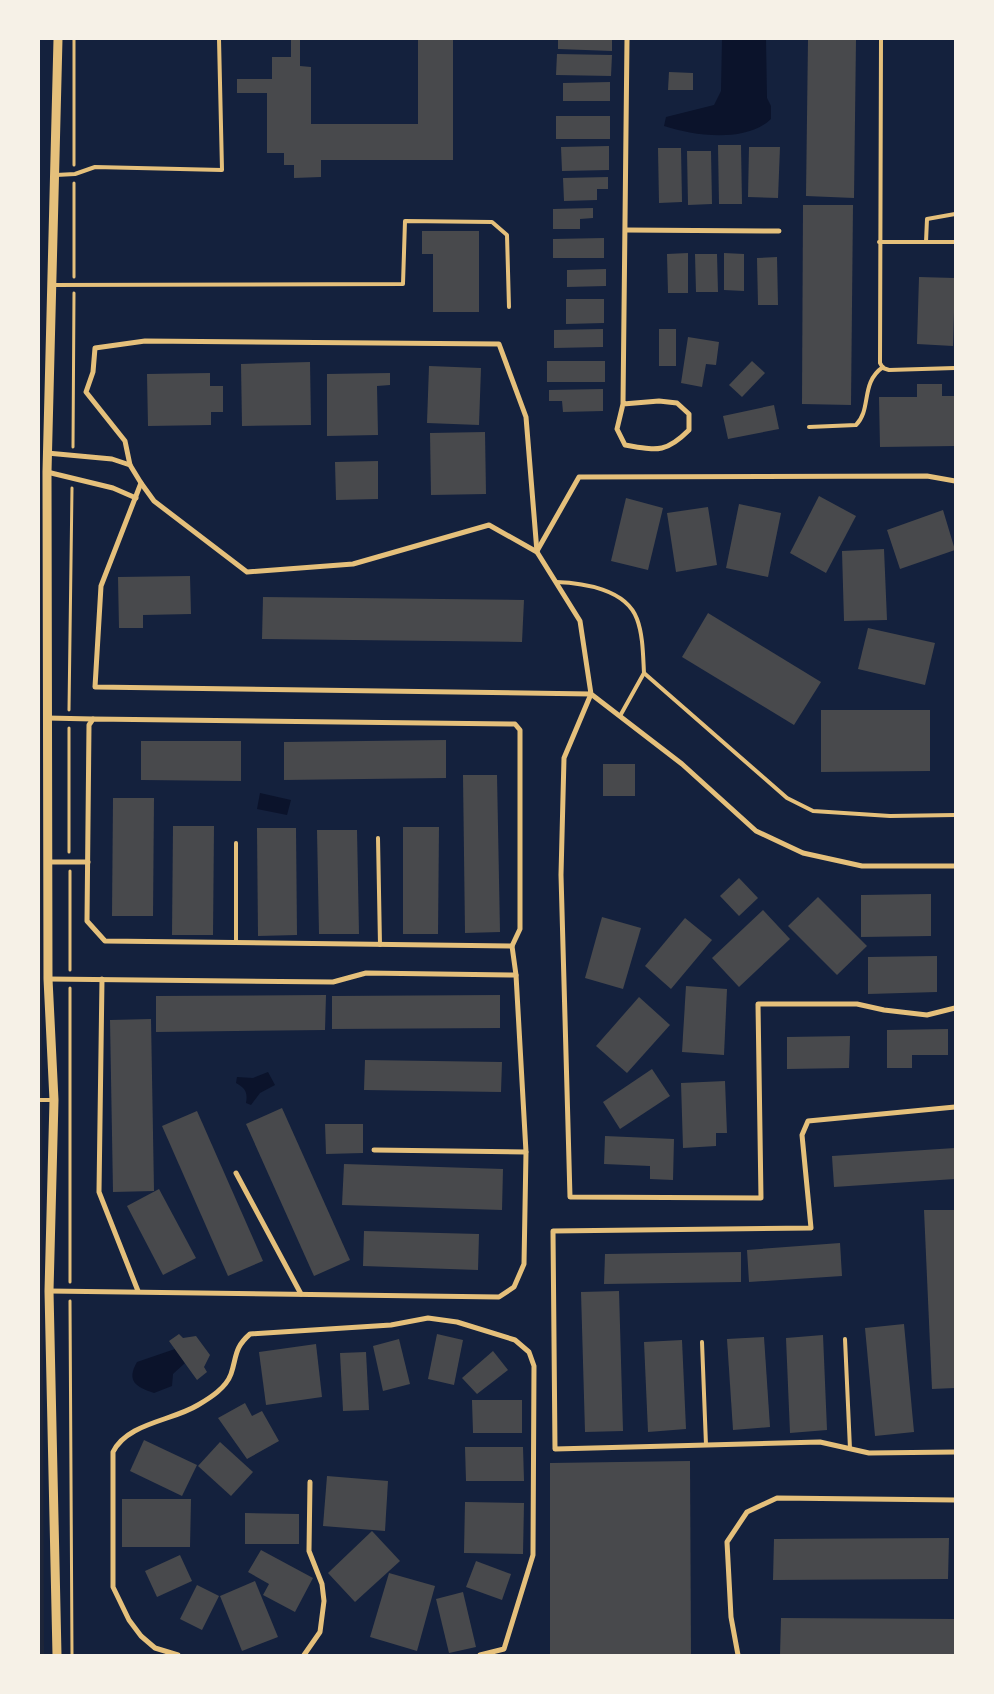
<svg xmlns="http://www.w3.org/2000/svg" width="994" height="1694" font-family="'PT Sans',sans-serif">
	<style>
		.green { fill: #1d2539 }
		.water { fill: #0b132b }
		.building { fill: #48494c }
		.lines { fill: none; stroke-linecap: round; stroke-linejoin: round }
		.path { stroke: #e5c07b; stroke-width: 3 }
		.service { stroke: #e5c07b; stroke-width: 4 }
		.minor { stroke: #e5c07b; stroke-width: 5 }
		.tertiary { stroke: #e5c07b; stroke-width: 9 }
	</style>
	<rect width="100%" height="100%" fill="#14213d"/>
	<polygon class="green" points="39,39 44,1655 39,1655"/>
	<g class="water">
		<path d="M722 39H766L767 98 771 106V119C746 143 694 136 664 126L666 117 714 105 721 91Z"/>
		<polygon points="260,793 291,800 287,815 257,809"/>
		<path d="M268 1072 275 1085 260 1093 251 1105 246 1103C248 1092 245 1088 236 1083L237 1077 253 1078Z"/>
		<path d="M175 1349 185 1363 173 1374 172 1386 154 1393C136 1387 126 1381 137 1362Z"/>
	</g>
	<g class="building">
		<polygon points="291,39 300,39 300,66 311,67 311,124 418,124 418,39 453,39 453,160 321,160 321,177 294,178 294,165 284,165 284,153 267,153 267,93 237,93 237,79 272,79 272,57 291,57"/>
		<polygon points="558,39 612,39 612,51 558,49"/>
		<polygon points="808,39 856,39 854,198 806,196"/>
		<polygon points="557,54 612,55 611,76 556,75"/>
		<polygon points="669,72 693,73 693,90 668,90"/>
		<polygon points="610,82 610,101 563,101 563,83"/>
		<rect x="556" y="116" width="54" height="23"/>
		<polygon points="718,145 741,145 742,204 719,204"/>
		<polygon points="609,146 609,170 562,171 561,147"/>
		<polygon points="749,147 780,147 778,198 748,197"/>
		<polygon points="658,148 681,148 682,202 659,203"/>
		<polygon points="687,151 711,151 712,204 688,205"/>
		<polygon points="608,177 608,189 597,189 597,200 564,201 563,178"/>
		<polygon points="803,205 853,205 851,405 802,404"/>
		<polygon points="593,208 593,218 580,219 580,229 553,229 553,209"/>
		<polygon points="422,231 479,231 479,312 433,312 433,254 422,254"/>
		<polygon points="604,238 604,258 553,258 553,239"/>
		<polygon points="688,253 688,293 668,293 667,254"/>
		<polygon points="724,253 744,254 744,291 724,290"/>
		<polygon points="695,254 717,254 718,292 696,292"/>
		<polygon points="777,257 778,305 758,305 757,258"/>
		<polygon points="606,269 606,286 567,287 567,270"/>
		<polygon points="919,277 955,278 953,346 917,344"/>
		<polygon points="566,299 604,299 604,323 566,324"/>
		<polygon points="603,329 603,347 554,348 554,330"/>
		<rect x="659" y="329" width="17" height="37"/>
		<polygon points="688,337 719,342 716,365 706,364 702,387 681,383"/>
		<rect x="547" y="361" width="58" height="21"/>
		<polygon points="752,361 765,373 742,397 729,385"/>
		<polygon points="310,362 311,425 242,426 241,364"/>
		<polygon points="429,366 481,368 479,425 427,423"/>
		<polygon points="210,373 210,386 223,386 223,412 211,412 211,425 148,426 147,374"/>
		<polygon points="390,373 390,385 377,386 378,435 327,436 327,374"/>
		<polygon points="917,384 942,384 942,396 955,396 955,446 880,447 879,397 917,397"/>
		<polygon points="603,389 603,411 563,412 562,401 549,401 549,390"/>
		<polygon points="774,405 779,429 728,439 723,416"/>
		<polygon points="485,432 486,494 431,495 430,433"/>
		<polygon points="378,461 378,499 336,500 335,462"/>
		<polygon points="819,496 856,516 826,573 790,553"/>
		<polygon points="626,498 663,508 648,570 611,561"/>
		<polygon points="739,504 781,513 768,577 726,568"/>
		<polygon points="708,507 717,565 676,572 667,513"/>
		<polygon points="943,510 955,550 900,569 887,530"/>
		<polygon points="884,549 887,620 844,621 842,551"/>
		<polygon points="190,576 191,614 143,615 143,628 119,628 118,577"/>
		<polygon points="263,597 524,600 522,642 262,639"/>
		<polygon points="708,613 821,682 794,725 682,657"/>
		<polygon points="868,628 935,643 925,685 858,669"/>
		<polygon points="821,710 930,710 930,771 821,772"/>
		<polygon points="446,740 446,778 284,780 284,742"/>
		<polygon points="141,741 241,741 241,781 141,780"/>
		<rect x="603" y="764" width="32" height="32"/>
		<polygon points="463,775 497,775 500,932 465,933"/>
		<polygon points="113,798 154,798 153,916 112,916"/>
		<polygon points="173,826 214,826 213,935 172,935"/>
		<polygon points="403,827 439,827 438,934 403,934"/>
		<polygon points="257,828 296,828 297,935 258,936"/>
		<polygon points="317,830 357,830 359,934 319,934"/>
		<polygon points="739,878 758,898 739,916 720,896"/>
		<polygon points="931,894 931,936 861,937 861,895"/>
		<polygon points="818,897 867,946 837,975 788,926"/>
		<polygon points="763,910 790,939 739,987 712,958"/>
		<polygon points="602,917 641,928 623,989 585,978"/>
		<polygon points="685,918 712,940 671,989 645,966"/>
		<polygon points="937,956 937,992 868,994 868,957"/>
		<polygon points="686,986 727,989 724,1055 682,1052"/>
		<polygon points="326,995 325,1030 156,1032 156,996"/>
		<polygon points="500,995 500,1028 332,1029 332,996"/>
		<polygon points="639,997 670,1025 627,1073 596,1046"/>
		<polygon points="151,1019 154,1191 113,1192 110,1020"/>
		<polygon points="948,1029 948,1055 912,1055 912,1068 887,1068 887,1030"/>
		<polygon points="850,1036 849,1068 787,1069 787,1037"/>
		<polygon points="365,1060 502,1062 501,1092 364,1090"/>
		<polygon points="652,1069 670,1096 620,1129 603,1102"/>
		<polygon points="725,1081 727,1133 716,1133 716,1146 683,1148 681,1083"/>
		<polygon points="282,1108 350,1260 314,1276 246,1124"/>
		<polygon points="197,1111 263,1261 228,1276 162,1126"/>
		<polygon points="325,1124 363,1124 363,1153 326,1154"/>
		<polygon points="605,1136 674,1139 673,1180 650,1179 650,1166 604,1164"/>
		<polygon points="955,1148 955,1179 834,1187 832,1156"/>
		<polygon points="344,1164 503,1169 502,1210 342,1205"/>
		<polygon points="159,1189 196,1258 163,1275 127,1206"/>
		<polygon points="924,1210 955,1210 955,1388 932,1389"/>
		<polygon points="364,1231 479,1234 478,1270 363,1266"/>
		<polygon points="840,1243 842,1276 749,1282 747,1250"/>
		<polygon points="741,1252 741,1282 604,1284 605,1254"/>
		<polygon points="619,1291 623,1431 585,1432 581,1292"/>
		<polygon points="904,1324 914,1432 875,1436 865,1328"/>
		<polygon points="179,1334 183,1338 196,1336 210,1355 204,1367 207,1372 197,1380 169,1341"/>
		<polygon points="437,1334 463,1340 454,1385 428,1379"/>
		<polygon points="823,1335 827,1430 790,1433 786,1338"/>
		<polygon points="764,1337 770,1427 733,1430 727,1339"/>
		<polygon points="399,1339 410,1384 383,1391 373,1346"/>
		<polygon points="682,1340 686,1429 648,1432 644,1342"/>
		<polygon points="316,1344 322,1397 266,1405 259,1352"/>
		<polygon points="493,1351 508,1370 477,1394 462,1378"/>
		<polygon points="366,1352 369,1410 343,1411 340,1353"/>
		<polygon points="472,1400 522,1400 522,1433 473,1433"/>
		<polygon points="245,1403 252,1416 262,1411 279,1441 247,1459 218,1418"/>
		<polygon points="144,1440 197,1465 182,1496 130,1471"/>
		<polygon points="220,1442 253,1472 231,1496 198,1466"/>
		<polygon points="465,1447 523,1447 524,1481 466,1481"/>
		<polygon points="690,1461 691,1655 550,1655 550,1463"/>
		<polygon points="327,1476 388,1481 385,1531 323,1526"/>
		<polygon points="122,1499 191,1499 190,1547 122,1547"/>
		<polygon points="465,1502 524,1503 523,1554 464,1553"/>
		<polygon points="245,1513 299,1514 299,1544 245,1544"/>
		<polygon points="372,1531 400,1561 355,1602 328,1573"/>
		<polygon points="949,1538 948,1579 773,1580 774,1539"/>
		<polygon points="261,1550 313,1578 295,1612 263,1595 269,1584 248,1572"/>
		<polygon points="180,1555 192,1581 157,1597 145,1571"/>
		<polygon points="476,1561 511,1574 502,1600 466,1587"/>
		<polygon points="389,1573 435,1586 417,1651 370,1637"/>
		<polygon points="255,1581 278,1637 242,1651 220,1596"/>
		<polygon points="197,1585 219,1596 202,1630 180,1619"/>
		<polygon points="463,1592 476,1647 449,1653 436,1599"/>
		<polygon points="781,1618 955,1619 954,1655 780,1655"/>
	</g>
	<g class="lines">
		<g class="path">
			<polyline points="74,39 74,165"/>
			<polyline points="74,277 74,183"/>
			<polyline points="73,447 74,293"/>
			<polyline points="69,710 72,488"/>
			<polyline points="69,852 69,728"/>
			<polyline points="70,871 70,970"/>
			<polyline points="70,1282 70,988"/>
			<polyline points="70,1301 72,1655"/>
		</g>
		<g class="service">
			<polyline points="881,39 880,363 883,368 889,370 955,368"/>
			<polyline points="56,175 75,174 95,167 222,170 219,39"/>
			<polyline points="879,242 955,242"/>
			<polyline points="926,242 927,219 955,214"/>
			<polyline points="52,285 403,284 405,221 492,222 507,235 509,307"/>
			<path d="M809 427 856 425C872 409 860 383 883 367"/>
			<path d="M556 582C583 583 626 589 637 619 643 635 643 655 644 673L787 798 813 811 890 816 955 815"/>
			<polyline points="620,716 644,673"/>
			<polyline points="378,838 380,945"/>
			<polyline points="236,943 236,843"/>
			<polyline points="39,1100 54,1100"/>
			<polyline points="845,1339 850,1449"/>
			<polyline points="702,1342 706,1445"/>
		</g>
		<g class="minor">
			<polyline points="626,230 779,231"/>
			<path d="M623 404 659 401 677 403 689 414V430C665 454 656 450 625 445L617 429 623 404 627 39"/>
			<polyline points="47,453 112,459 130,465"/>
			<polyline points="47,472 113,488 136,498"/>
			<polyline points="141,483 154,501 247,572 353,564 489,525 537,552"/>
			<polyline points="537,551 579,477 927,476 955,481"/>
			<polyline points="47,718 93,719"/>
			<polygon points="93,719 515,724 520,730 520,929 512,946 105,941 87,921 89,725"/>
			<polyline points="47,862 88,862"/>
			<polyline points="955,866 862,866 803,853 756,831 682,764 591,694 580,621 537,552 526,417 499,344 145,341 95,348 93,372 86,392 125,441 130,465 141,483 101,586 95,687 591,694 564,758 561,875 570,1197 761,1198 758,1004 857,1004 884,1010 927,1015 955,1008"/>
			<polyline points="512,946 516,975"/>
			<polyline points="48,979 333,982 366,973 516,975 526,1152 524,1264 514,1287 499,1297 49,1291"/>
			<polyline points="102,979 99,1192 138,1291"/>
			<polyline points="955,1107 808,1121 802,1135 811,1228 553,1231 555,1449 820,1442 869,1453 955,1452"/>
			<polyline points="374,1150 526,1152"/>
			<polyline points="236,1173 301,1294"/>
			<path d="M178 1655 155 1648 141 1636 129 1620 113 1587V1452C127 1423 172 1421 198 1405 210 1398 226 1388 231 1374 237 1356 234 1348 250 1334L391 1325 428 1318 457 1322 515 1340 529 1352 534 1366 533 1555 504 1649 480 1655"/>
			<polyline points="304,1655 320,1632 324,1601 322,1584 309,1551 310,1482"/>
			<polyline points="738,1655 731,1617 727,1542 747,1512 777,1498 955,1500"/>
		</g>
		<polyline class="tertiary" points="57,1655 49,1291 54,1100 48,979 47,472 58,39"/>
	</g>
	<rect width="994" height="1694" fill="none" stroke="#f6f1e7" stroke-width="80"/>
</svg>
